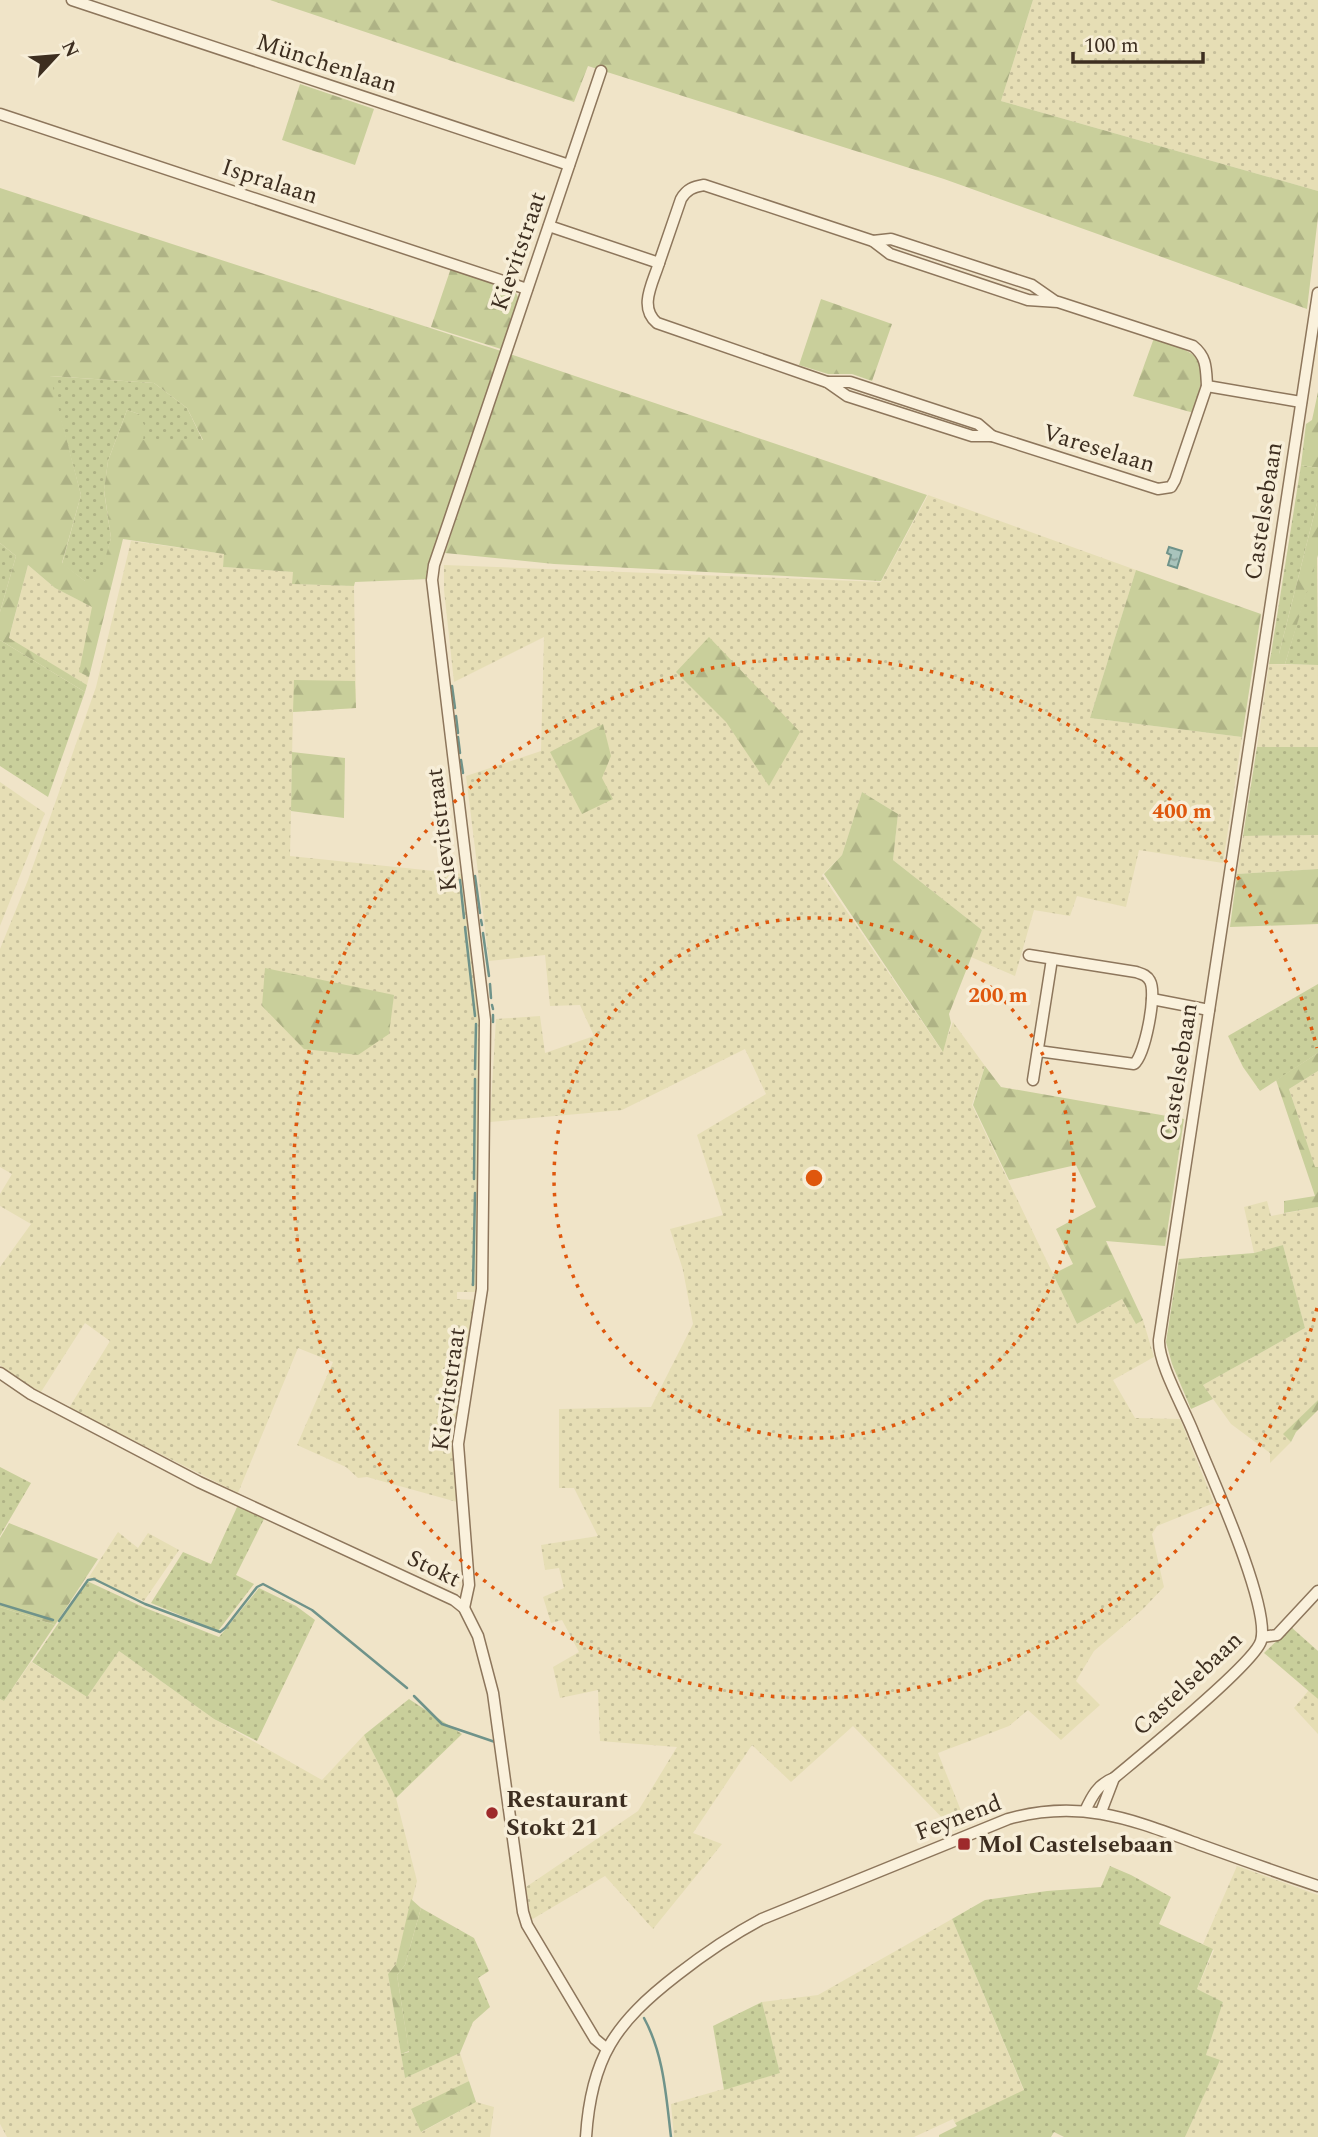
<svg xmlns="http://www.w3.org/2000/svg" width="1318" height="2137" font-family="Spectral,serif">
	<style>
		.farmland { fill: url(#farmland-dots) }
		.grass { fill: url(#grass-dots) }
		.forest { fill: url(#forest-firs); fill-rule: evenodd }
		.water { fill: url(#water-ripples); stroke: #6f938a; stroke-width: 2 }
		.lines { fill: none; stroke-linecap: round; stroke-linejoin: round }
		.stream { stroke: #6f938a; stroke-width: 2.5 }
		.minor-casing { stroke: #8d765c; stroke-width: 13 }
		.minor { stroke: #faf1dc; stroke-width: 10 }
		.ring { fill: none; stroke: #df570d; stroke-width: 3.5; stroke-dasharray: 3.5 7 }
		.poi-dot { fill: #9e2a2b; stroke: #f7eed8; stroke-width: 2.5 }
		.labels { text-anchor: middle; stroke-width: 7; stroke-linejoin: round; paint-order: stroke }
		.street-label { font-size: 24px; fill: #3d2e20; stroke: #f7eed8 }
		.poi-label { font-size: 24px; font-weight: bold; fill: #3d2e20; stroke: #f7eed8; text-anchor: start }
		.centre { fill: #df570d; stroke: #f7eed8; stroke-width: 3.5 }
		.ring-label { font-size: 21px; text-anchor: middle; font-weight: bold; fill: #df570d; stroke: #f7eed8; stroke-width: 7; stroke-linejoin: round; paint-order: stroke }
	</style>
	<defs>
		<pattern id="farmland-dots" width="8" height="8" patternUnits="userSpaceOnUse" patternTransform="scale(1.75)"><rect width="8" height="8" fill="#e6deb5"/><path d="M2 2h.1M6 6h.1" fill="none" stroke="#c6bf9b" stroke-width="1.8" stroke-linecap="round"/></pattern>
		<pattern id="grass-dots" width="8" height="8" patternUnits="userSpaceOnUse" patternTransform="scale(1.75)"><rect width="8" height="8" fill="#c9cf9b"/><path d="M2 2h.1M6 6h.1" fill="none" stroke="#aeb285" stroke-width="1.8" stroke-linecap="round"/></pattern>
		<pattern id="forest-firs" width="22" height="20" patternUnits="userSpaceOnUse" patternTransform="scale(1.75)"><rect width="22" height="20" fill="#c9cf9b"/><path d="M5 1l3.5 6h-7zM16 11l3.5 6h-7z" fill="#aeb285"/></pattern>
		<pattern id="water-ripples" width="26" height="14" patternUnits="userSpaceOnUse" patternTransform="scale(1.75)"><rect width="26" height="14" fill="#a9c4bc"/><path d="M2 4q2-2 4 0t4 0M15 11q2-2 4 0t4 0" fill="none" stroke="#8ba098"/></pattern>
	</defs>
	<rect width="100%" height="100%" fill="#f0e4c8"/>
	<g class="farmland">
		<polygon points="1033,0 1318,0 1318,191 1001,101"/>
		<polygon points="928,495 1136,570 1090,718 1242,737 1223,863 1139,850 1126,907 1077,896 1070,916 1034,910 1015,976 971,957 982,930 893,860 898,814 862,792 842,855 822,875 942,1051 953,1022 985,1066 972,1105 1077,1324 1122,1299 1136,1323 1143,1320 1154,1357 1113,1380 1135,1418 1180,1419 1214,1503 1157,1526 1152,1534 1164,1587 1142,1610 1094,1651 1076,1681 1100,1705 1061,1740 1028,1710 1009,1726 938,1753 967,1826 955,1831 853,1726 791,1782 752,1745 693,1833 722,1844 653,1929 605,1876 531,1920 526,1887 638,1811 677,1747 600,1741 598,1690 560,1698 553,1667 579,1652 562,1620 551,1623 543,1597 564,1588 559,1568 545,1570 541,1545 598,1536 574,1488 559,1488 559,1409 651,1407 693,1324 683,1270 670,1229 723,1215 697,1135 766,1094 745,1049 622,1110 490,1122 496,1019 540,1016 545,1053 594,1036 580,1005 550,1006 545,955 489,961 466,776 541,751 544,637 454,682 444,590 444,565 881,582"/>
		<polygon points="131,541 225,554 223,567 293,572 293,584 354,586 356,708 293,712 290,856 463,874 480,1022 477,1292 457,1292 457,1299 475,1300 453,1441 457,1502 367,1477 358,1478 346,1467 297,1445 333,1362 298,1348 238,1493 69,1408 110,1341 85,1323 41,1392 17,1379 0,1365 0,1267 31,1224 0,1206 0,1194 12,1174 0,1167 0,949 28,880 96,687"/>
		<polygon points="28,565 55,588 93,607 80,672 89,677 87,685 9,639"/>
		<polygon points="1269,664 1318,665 1318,747 1257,747"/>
		<polygon points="0,782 45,813 0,926"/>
		<polygon points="1318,835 1318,869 1237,874 1243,836"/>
		<polygon points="1318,1071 1318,1167 1315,1168 1289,1089"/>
		<polygon points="1267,1201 1271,1216 1318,1207 1318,1400 1284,1434 1291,1442 1270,1463 1270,1453 1231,1424 1203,1385 1305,1328 1283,1245 1254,1253 1244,1207"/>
		<polygon points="118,1532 138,1548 148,1533 179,1550 144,1601 89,1577"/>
		<polygon points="119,1651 214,1719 322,1780 364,1735 396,1798 417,1881 396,1964 388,1974 405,2078 460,2053 469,2081 411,2110 422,2132 476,2102 494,2107 490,2137 7,2137 0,2124 0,1699 4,1701 31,1662 87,1697"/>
		<polygon points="1309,1690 1318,1699 1318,1734 1294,1708"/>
		<polygon points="1237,1866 1318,1895 1318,2137 1185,2137 1219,2061 1206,2055 1223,2002 1197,1989 1214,1950 1203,1944"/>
		<polygon points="952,1919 1024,2091 955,2123 953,2119 914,2137 674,2137 671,2104 780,2073 762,2002 818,1995"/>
	</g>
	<g class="grass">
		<polygon points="49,376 154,383 187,408 203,441 143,440 139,414 127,410 108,461 104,491 111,538 100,581 85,581 62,564 81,495"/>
		<polygon points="1301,465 1318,468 1318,499 1279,654 1271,654"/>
		<polygon points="0,543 16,556 0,612"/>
		<polygon points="1317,555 1318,665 1285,664"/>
		<polygon points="0,640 85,692 48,797 0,766"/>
		<polygon points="1257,747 1318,747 1318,835 1243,836"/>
		<polygon points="1318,984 1318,1053 1260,1091 1243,1067 1228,1036"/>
		<polygon points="1283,1245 1305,1328 1203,1385 1213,1399 1191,1409 1172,1364 1166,1342 1179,1259 1254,1253"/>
		<polygon points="0,1467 31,1483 0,1536"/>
		<polygon points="238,1505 265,1517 236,1575 254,1584 218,1631 151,1603 183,1552 211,1564"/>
		<polygon points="87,1581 143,1607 219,1637 259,1588 296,1606 315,1620 257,1741 214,1719 119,1651 87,1697 32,1662"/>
		<polygon points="0,1607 55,1625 4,1701 0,1699"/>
		<polygon points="1291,1627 1318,1651 1318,1699 1264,1653"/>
		<polygon points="409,1699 462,1734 396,1798 364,1735"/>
		<polygon points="1110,1866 1131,1875 1171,1897 1159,1924 1213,1949 1197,1989 1223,2002 1206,2055 1220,2060 1185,2137 1064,2137 1054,2132 1051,2137 939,2137 939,2135 957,2126 955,2123 1024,2090 952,1919 985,1900 1047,1891 1101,1887"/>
		<polygon points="421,1908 474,1938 489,1971 478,1978 490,2007 473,2022 460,2053 405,2078 401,2054 409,2052 397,1975 405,1965"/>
		<polygon points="762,2002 780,2073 724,2090 713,2026"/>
	</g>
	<g class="forest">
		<polygon points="270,0 1033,0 1001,101 1318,191 1318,217 1307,309 944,179 588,66 574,102"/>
		<polygon points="300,84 374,109 355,165 282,140"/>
		<path d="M0 188 501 351 435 547 429 579 355 582 354 586 292 584 293 572 223 567 224 554 123 539 89 677 79 672 92 607 55 588 28 565 9 638 87 685 85 692 0 640V612L16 556 0 543ZM50 376 154 383 187 408 203 440H143L145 427 139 414 127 410 108 461 104 490 111 538 99 580 85 581 62 563 81 495Z"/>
		<polygon points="451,268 515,291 519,299 501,349 431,327"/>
		<polygon points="821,299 892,324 872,381 852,374 828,374 799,365"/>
		<path d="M1154 338C1208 358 1208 356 1194 413L1133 396Z"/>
		<polygon points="510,354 927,495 881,581 554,564 445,553"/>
		<polygon points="1318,392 1318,468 1301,465 1306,424 1312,420"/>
		<polygon points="1318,499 1318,555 1285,664 1269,664 1271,654 1279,654"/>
		<polygon points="1136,570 1261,614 1242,737 1090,718"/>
		<polygon points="709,637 800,732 769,786 726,722 676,672"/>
		<polygon points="294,680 355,681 356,708 293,712"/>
		<polygon points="603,724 611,756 602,778 613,799 582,814 550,752"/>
		<polygon points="292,752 345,758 344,818 291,811"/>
		<polygon points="862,792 898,814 893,860 982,930 949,1014 951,1023 943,1052 824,874 842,855"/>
		<polygon points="1318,869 1318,924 1230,927 1237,874"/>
		<polygon points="265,968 394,995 389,1034 358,1055 304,1049 262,1006"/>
		<polygon points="1318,1053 1318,1071 1289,1089 1315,1167 1318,1167 1318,1207 1284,1213 1284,1201 1315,1196 1276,1080"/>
		<polygon points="985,1066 1001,1087 1184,1119 1165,1246 1106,1241 1143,1320 1136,1324 1122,1299 1077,1324 1053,1274 1073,1264 1056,1229 1096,1207 1076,1165 1009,1180 973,1105"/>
		<polygon points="1318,1400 1318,1410 1296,1432 1291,1442 1283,1434"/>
		<polygon points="9,1523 98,1559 55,1625 0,1607 0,1538"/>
		<polygon points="411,1899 421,1908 405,1965 397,1975 409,2051 401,2054 388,1974 396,1964"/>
		<polygon points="469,2081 476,2102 421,2132 411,2109"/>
	</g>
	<polygon class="water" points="1169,547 1182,551 1177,568 1168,565 1171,555 1167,553"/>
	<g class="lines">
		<g class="stream">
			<polyline points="452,686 455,708"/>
			<polyline points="456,716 458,733"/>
			<polyline points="458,737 460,753"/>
			<polyline points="461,760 463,773"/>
			<polyline points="475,876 480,913"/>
			<polyline points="460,880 464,918"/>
			<polyline points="481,920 482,925"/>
			<polyline points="465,927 475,1016"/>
			<polyline points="483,933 489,976"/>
			<polyline points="490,984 491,998"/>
			<polyline points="492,1005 493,1009"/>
			<polyline points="493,1015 493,1022"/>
			<polyline points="475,1069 476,1024"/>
			<polyline points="474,1179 475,1079"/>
			<polyline points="473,1285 475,1193"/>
			<polyline points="0,1604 53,1620"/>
			<polyline points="59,1621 88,1580 94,1579 145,1604 220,1632 225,1628 257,1587 263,1584 312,1610 407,1688"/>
			<polyline points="414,1696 442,1724 495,1742"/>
			<path d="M644 2018C664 2055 666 2096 671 2137"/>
		</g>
		<g class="minor-casing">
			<g id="minor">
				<polyline points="72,0 569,165"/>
				<polyline points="0,114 527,289"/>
				<path d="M549 226 659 263 681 199C687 189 693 187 704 185L873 241 890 254 1028 300 1058 302 1193 346C1207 357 1206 369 1207 386L1301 402"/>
				<polyline points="873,241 891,239 1032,285 1055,301"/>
				<path d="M659 263C653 283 638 307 657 323L827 382 847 396 972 436H992L1158 489 1171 487 1175 480 1207 386"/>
				<polyline points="827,382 850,382 978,424 992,436"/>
				<path d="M1029 955 1136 972C1142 974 1147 975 1150 981 1157 994 1145 1055 1134 1064L1038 1051"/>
				<polyline points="1152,999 1209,1010"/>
				<polyline points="1033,1080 1052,959"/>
				<polyline points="0,1373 31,1394 199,1482 454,1600 464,1608 478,1636 493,1693 523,1912 527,1925 595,2039 607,2049"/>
				<polyline points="464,1608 469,1585 458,1444 482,1289 485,1020 432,580 434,565 449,521 601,71"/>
				<polyline points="1262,1637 1277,1635 1318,1591"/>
				<path d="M1085 1811C1092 1796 1098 1784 1114 1778 1139 1757 1254 1664 1261 1641 1271 1607 1210 1473 1194 1434 1185 1410 1158 1364 1159 1340L1318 293"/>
				<polyline points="1101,1812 1114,1778"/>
				<path d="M586 2137C591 2058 615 2023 677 1975 704 1954 732 1935 762 1919L1008 1819C1082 1798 1133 1820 1201 1845 1240 1859 1279 1873 1318 1886"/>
			</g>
		</g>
		<use href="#minor" class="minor"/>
	</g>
	<g class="ring">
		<circle cx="814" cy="1178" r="260"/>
		<path d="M1317 1308A520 520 0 1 1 1317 1048"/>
	</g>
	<g class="poi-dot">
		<circle cx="492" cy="1813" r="7"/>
		<rect x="957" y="1837" width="14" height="14" rx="3.5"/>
	</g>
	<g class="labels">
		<g class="street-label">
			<text transform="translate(327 63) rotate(18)" y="8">Münchenlaan</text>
			<text transform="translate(270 181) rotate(18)" y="8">Ispralaan</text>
			<text transform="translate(518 251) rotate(-71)" y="8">Kievitstraat</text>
			<text transform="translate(1099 448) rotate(17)" y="8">Vareselaan</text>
			<text transform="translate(1263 511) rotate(-81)" y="8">Castelsebaan</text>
			<text transform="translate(441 830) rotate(-97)" y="8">Kievitstraat</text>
			<text transform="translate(1178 1072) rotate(-81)" y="8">Castelsebaan</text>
			<text transform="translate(448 1389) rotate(-82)" y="8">Kievitstraat</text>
			<text transform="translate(434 1568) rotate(26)" y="8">Stokt</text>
			<text transform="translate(1187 1683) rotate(-43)" y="8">Castelsebaan</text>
			<text transform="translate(958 1817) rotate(-21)" y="8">Feynend</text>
		</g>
		<g class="poi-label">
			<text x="506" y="1807">Restaurant<tspan x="506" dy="28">Stokt 21</tspan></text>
			<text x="978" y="1852">Mol Castelsebaan</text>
		</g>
	</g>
	<circle cx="814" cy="1178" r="10" class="centre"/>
	<g class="ring-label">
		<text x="1182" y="818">400 m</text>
		<text x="998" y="1002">200 m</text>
	</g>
	<g transform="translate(56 56) rotate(64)" stroke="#f7eed8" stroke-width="5" paint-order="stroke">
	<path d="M0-5L12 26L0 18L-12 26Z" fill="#3d2e20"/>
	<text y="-10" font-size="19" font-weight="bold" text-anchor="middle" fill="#3d2e20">N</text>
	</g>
	<path d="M1073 52v10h130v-10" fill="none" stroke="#3d2e20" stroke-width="3.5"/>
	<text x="1084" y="52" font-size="21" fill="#3d2e20" stroke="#f7eed8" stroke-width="5" paint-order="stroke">100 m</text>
</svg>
